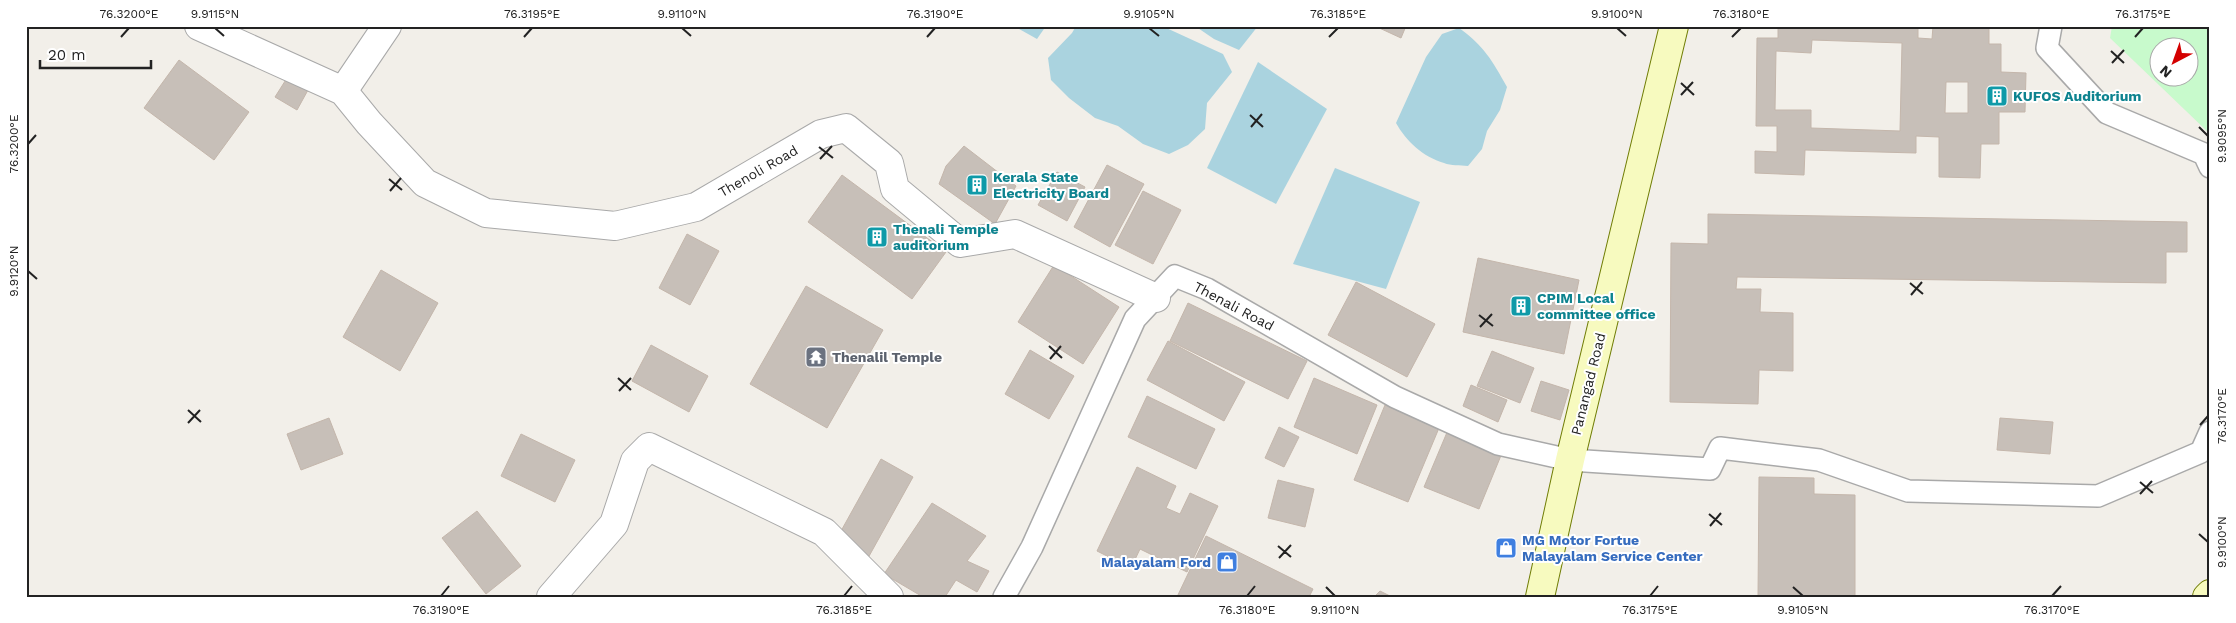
<svg xmlns="http://www.w3.org/2000/svg" width="2236" height="623" font-family="'Work Sans',sans-serif">
	<style>
		.park { fill: #c8facc; fill-rule: evenodd }
		.water { fill: #aad3df }
		.building { fill: #c7bfb8; stroke: #c4b6ab; fill-rule: evenodd }
		.lines { fill: none; stroke-linecap: round; stroke-linejoin: round }
		.lane-casing { stroke: #a9a9a9; stroke-width: 24 }
		.street-casing { stroke: #a9a9a9; stroke-width: 30 }
		.secondary-casing { stroke: #707d05; stroke-width: 30 }
		.lane { stroke: #fff; stroke-width: 21 }
		.street { stroke: #fff; stroke-width: 28 }
		.secondary { stroke: #f7fabf; stroke-width: 28 }
		.ticks { fill: none; stroke: #222; stroke-width: 2 }
		.labels { text-anchor: middle; stroke-width: 4; stroke-linejoin: round; paint-order: stroke }
		.culture-label { font-size: 14px; font-weight: bold; fill: #0d838f; stroke: #fff; text-anchor: start }
		.street-label { font-size: 14px; fill: #222; stroke: #fff }
		.worship-label { font-size: 14px; font-weight: bold; fill: #5b616d; stroke: #fff; text-anchor: start }
		.shop-label { font-size: 14px; font-weight: bold; fill: #366cbe; stroke: #fff; text-anchor: start }
		.neatline { fill: none; stroke: #222; stroke-width: 2 }
		.ticks-label { font-size: 12px; text-anchor: middle; fill: #222 }
	</style>
	<rect width="100%" height="100%" fill="#f2efe9"/>
	<path class="park" d="M2112 26H2210V134L2110 38ZM2158 48H2188V78H2158Z"/>
	<g class="water">
		<polygon points="1014,26 1046,26 1037,39"/>
		<polygon points="1076,26 1162,26 1223,54 1232,72 1207,103 1205,129 1188,145 1169,154 1143,144 1118,126 1095,118 1069,98 1051,80 1048,58 1072,33"/>
		<polygon points="1195,26 1258,26 1239,50 1214,39"/>
		<path d="M1459 28C1484 46 1492 60 1507 87L1500 110 1487 131 1482 149 1468 166C1460 165 1451 166 1444 163 1423 157 1406 141 1396 123L1426 57 1442 34Z"/>
		<polygon points="1258,62 1327,109 1276,204 1207,168"/>
		<polygon points="1335,168 1420,202 1386,289 1293,264"/>
	</g>
	<g class="building">
		<polygon points="1375,26 1406,26 1401,38"/>
		<path d="M1778 26 1918 28V38L1932 39 1933 26H1989V44H2001V72L2026 73 2025 112H1999V144H1981L1980 178 1939 177V137L1916 136V153L1805 150 1804 175 1755 173V151L1777 152V126H1756L1757 38H1778ZM1812 40 1902 43 1900 131 1811 128V110H1775L1776 51 1811 53ZM1946 82H1968V113H1945Z"/>
		<polygon points="179,60 249,112 214,160 144,108"/>
		<polygon points="287,78 308,90 297,110 275,97"/>
		<polygon points="964,146 1016,186 995,224 939,184 946,166"/>
		<polygon points="1107,165 1144,184 1110,247 1074,227"/>
		<polygon points="1057,172 1085,187 1067,221 1038,205"/>
		<polygon points="842,175 946,252 912,299 808,222"/>
		<polygon points="1143,191 1181,210 1153,264 1115,245"/>
		<polygon points="1708,214 2187,222 2187,252 2166,252 2166,283 1737,277 1736,289 1761,289 1760,312 1793,313 1793,371 1759,370 1758,404 1670,402 1671,243 1708,244"/>
		<polygon points="687,234 719,251 690,305 659,288"/>
		<polygon points="1478,258 1579,280 1564,354 1463,332"/>
		<polygon points="1054,265 1119,307 1083,364 1018,322"/>
		<polygon points="381,270 438,303 400,371 343,337"/>
		<polygon points="1356,282 1435,324 1407,377 1328,335"/>
		<polygon points="806,286 883,330 827,428 750,384"/>
		<polygon points="1188,303 1307,361 1288,399 1170,341"/>
		<polygon points="1168,341 1245,382 1224,421 1147,380"/>
		<polygon points="651,345 708,376 689,412 632,381"/>
		<polygon points="1030,350 1074,376 1049,419 1005,394"/>
		<polygon points="1492,351 1534,368 1520,403 1477,386"/>
		<polygon points="1314,378 1377,405 1357,454 1294,427"/>
		<polygon points="1541,381 1569,390 1560,420 1531,411"/>
		<polygon points="1471,385 1507,400 1498,422 1463,406"/>
		<polygon points="1147,396 1215,429 1196,469 1128,437"/>
		<polygon points="1385,405 1439,428 1408,502 1354,480"/>
		<polygon points="329,418 343,454 301,470 287,434"/>
		<polygon points="2000,418 2053,422 2050,454 1997,450"/>
		<polygon points="1279,427 1299,437 1284,467 1265,458"/>
		<polygon points="1448,430 1502,453 1479,509 1424,487"/>
		<polygon points="521,434 575,460 555,502 501,476"/>
		<polygon points="881,459 913,477 868,558 836,540"/>
		<polygon points="1137,467 1176,486 1166,508 1180,514 1190,493 1218,506 1187,572 1140,549 1131,568 1097,551"/>
		<polygon points="1759,477 1814,478 1814,494 1855,495 1855,597 1758,597"/>
		<polygon points="1278,480 1314,489 1305,527 1268,518"/>
		<polygon points="932,503 986,536 967,561 989,571 977,592 956,580 945,597 923,597 884,574"/>
		<polygon points="477,511 521,566 486,594 442,538"/>
		<polygon points="1206,536 1313,589 1309,597 1177,597"/>
		<polygon points="1380,591 1392,597 1374,597"/>
	</g>
	<g class="lines">
		<g class="lane-casing">
			<g id="lane">
				<polyline points="2051,26 2047,48 2107,113 2204,154 2210,167"/>
				<polyline points="1004,597 1032,547 1135,319 1175,276 1207,289 1395,397 1498,444 1570,460 1710,469 1720,448 1819,460 1908,491 2098,496 2201,452 2210,432"/>
			</g>
		</g>
		<g class="street-casing">
			<g id="street">
				<polyline points="199,26 343,91 369,123 425,183 486,213 615,226 696,207 821,134 846,128 889,163 895,189 960,243 1015,234 1156,298"/>
				<polyline points="343,91 387,26"/>
				<polyline points="551,597 614,524 635,461 649,447 824,532 889,597"/>
			</g>
		</g>
		<g class="secondary-casing">
			<g id="secondary">
				<polyline points="1540,597 1570,460 1674,26"/>
				<polyline points="2207,597 2210,594"/>
			</g>
		</g>
		<use href="#lane" class="lane"/>
		<use href="#street" class="street"/>
		<use href="#secondary" class="secondary"/>
	</g>
	<path class="ticks" d="M215 28 224 36M682 28 691 36M1149 28 1159 36M1617 28 1626 36M121 37 129 28M524 37 532 28M927 37 935 28M1329 37 1338 28M1732 37 1741 28M2135 37 2143 28M2111 51 2124 63M2112 63 2124 50M1681 83 1694 95M1681 95 1693 82M1250 115 1263 127M1251 127 1262 114M2199 127 2208 136M28 144 36 135M819 147 833 158M820 159 832 146M389 179 402 190M390 191 401 178M28 271 37 279M1910 283 1923 294M1911 295 1922 282M1479 315 1493 326M1480 327 1492 314M1049 346 1062 358M1050 359 1061 346M618 378 631 390M619 391 631 378M188 410 201 422M188 423 200 410M2200 425 2208 416M2140 482 2153 493M2140 494 2152 481M1709 514 1722 525M1710 526 1721 513M2199 534 2208 542M1278 546 1291 557M1279 558 1291 545M1326 587 1335 596M1793 587 1803 596M441 596 449 586M844 596 852 586M1247 596 1255 586M1650 596 1658 586M2052 596 2061 586"/>
	<defs>
		<g id="building-square" transform="scale(1.125)"><rect x="-9" y="-9" width="18" height="18" rx="4" fill="#0f9aa8" stroke="#fff"/><path d="M-4-6H4V6H1V3H-1V6H-4ZM-2.5-4.3h1.7v1.8h-1.7ZM.8-4.3h1.7v1.8H.8ZM-2.5-1h1.7V.8h-1.7ZM.8-1h1.7V.8H.8Z" fill="#fff"/></g>
		<g id="temple-square" transform="scale(1.125)"><rect x="-9" y="-9" width="18" height="18" rx="4" fill="#6b7280" stroke="#fff"/><path d="M0-6L5-2H3V0L6.5 2.5H4V6H1.5V3h-3V6H-4V2.5H-6.5L-3 0V-2H-5Z" fill="#fff"/></g>
		<g id="shop-square" transform="scale(1.125)"><rect x="-9" y="-9" width="18" height="18" rx="4" fill="#3f7fe0" stroke="#fff"/><path d="M-5-2.5h2.3a2.7 3.5 0 0 1 5.4 0H5L5.5 6h-11ZM-1.5-2.5h3a1.5 2.3 0 0 0-3 0Z" fill="#fff"/></g>
	</defs>
	<g fill-rule="evenodd">
		<use href="#building-square" x="1997" y="96"/>
		<use href="#building-square" x="977" y="185"/>
		<use href="#building-square" x="877" y="237"/>
		<use href="#building-square" x="1521" y="306"/>
		<use href="#temple-square" x="816" y="357"/>
		<use href="#shop-square" x="1506" y="548"/>
		<use href="#shop-square" x="1227" y="562"/>
	</g>
	<g class="labels">
		<g class="culture-label">
			<text x="2013" y="101">KUFOS Auditorium</text>
			<text x="993" y="182">Kerala State<tspan x="993" dy="16">Electricity Board</tspan></text>
			<text x="893" y="234">Thenali Temple<tspan x="893" dy="16">auditorium</tspan></text>
			<text x="1537" y="303">CPIM Local<tspan x="1537" dy="16">committee office</tspan></text>
		</g>
		<g class="street-label">
			<text transform="translate(758 171) rotate(-30)" y="5">Thenoli Road</text>
			<text transform="translate(1234 306) rotate(28)" y="5">Thenali Road</text>
			<text transform="translate(1588 384) rotate(-76)" y="5">Panangad Road</text>
		</g>
		<g class="worship-label">
			<text x="832" y="362">Thenalil Temple</text>
		</g>
		<g class="shop-label">
			<text x="1522" y="545">MG Motor Fortue<tspan x="1522" dy="16">Malayalam Service Center</tspan></text>
			<text x="1211" y="567" text-anchor="end">Malayalam Ford</text>
		</g>
	</g>
	<rect width="2236" height="623" fill="none" stroke="#ffffff" stroke-width="55"/>
	<g transform="translate(2174 62) rotate(221)"><circle r="24" fill="#ffffff" stroke="#a7a7a7"/>
	<path d="M0-4L9 19L0 12L-9 19Z" fill="#d40000"/>
	<text y="-8" font-size="14" font-weight="bold" text-anchor="middle" fill="#222222">N</text>
	</g>
	<path d="M40 60v8h111v-8" fill="none" stroke="#222222" stroke-width="2.5"/>
	<text x="48" y="60" font-size="15" fill="#222222" stroke="#ffffff" stroke-width="4" paint-order="stroke">20 m</text>
	<rect x="28" y="28" width="2180" height="568" class="neatline"/>
	<g class="ticks-label">
		<text x="129" y="18">76.3200°E</text>
		<text x="215" y="18">9.9115°N</text>
		<text x="532" y="18">76.3195°E</text>
		<text x="682" y="18">9.9110°N</text>
		<text x="935" y="18">76.3190°E</text>
		<text x="1149" y="18">9.9105°N</text>
		<text x="1338" y="18">76.3185°E</text>
		<text x="1617" y="18">9.9100°N</text>
		<text x="1741" y="18">76.3180°E</text>
		<text x="2143" y="18">76.3175°E</text>
		<text transform="translate(2222 136) rotate(-90)" y="4">9.9095°N</text>
		<text transform="translate(14 144) rotate(-90)" y="4">76.3200°E</text>
		<text transform="translate(14 271) rotate(-90)" y="4">9.9120°N</text>
		<text transform="translate(2222 416) rotate(-90)" y="4">76.3170°E</text>
		<text transform="translate(2222 542) rotate(-90)" y="4">9.9100°N</text>
		<text x="441" y="614">76.3190°E</text>
		<text x="844" y="614">76.3185°E</text>
		<text x="1247" y="614">76.3180°E</text>
		<text x="1335" y="614">9.9110°N</text>
		<text x="1650" y="614">76.3175°E</text>
		<text x="1803" y="614">9.9105°N</text>
		<text x="2052" y="614">76.3170°E</text>
	</g>
</svg>
